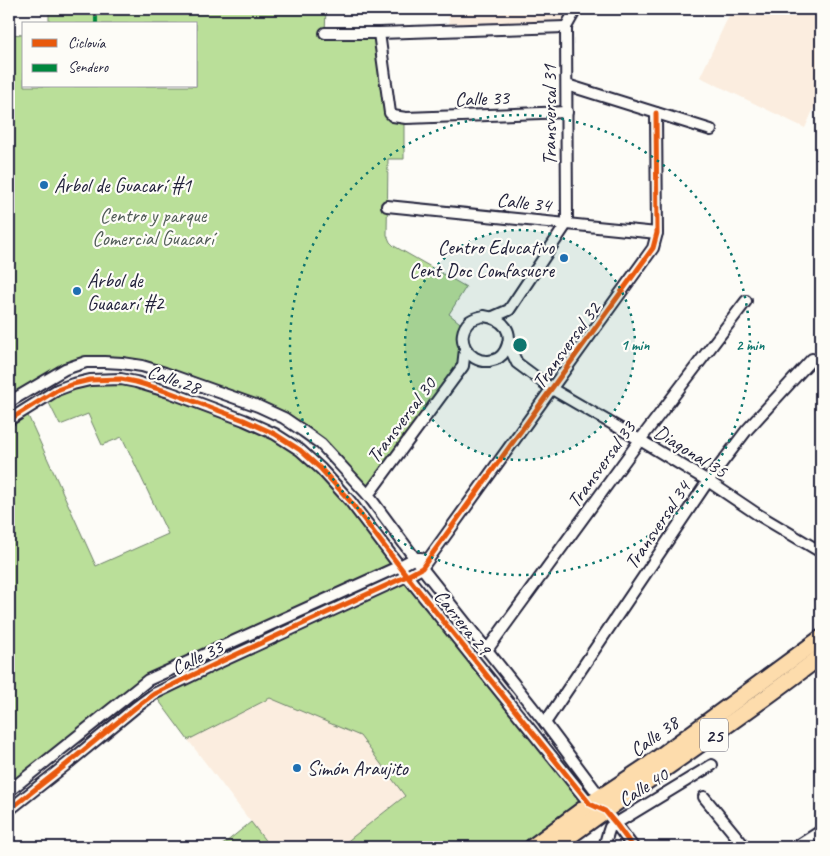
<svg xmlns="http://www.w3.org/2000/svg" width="830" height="856" font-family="Caveat,sans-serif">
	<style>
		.built { fill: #fbeddf }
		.green { fill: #badf99; stroke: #6e806a }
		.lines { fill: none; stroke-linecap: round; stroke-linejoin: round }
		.minor-casing { stroke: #22223b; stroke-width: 14 }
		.highway-casing { stroke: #22223b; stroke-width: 19 }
		.minor { stroke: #fdfcf7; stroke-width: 10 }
		.highway { stroke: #fddcac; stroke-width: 15 }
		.quiet { stroke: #00873e; stroke-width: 4; stroke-dasharray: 8 4; stroke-linecap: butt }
		.cycleway-casing { stroke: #fdfcf7; stroke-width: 8 }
		.cycleway { stroke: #e8590c; stroke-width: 5 }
		.ring { fill: none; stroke: #0f766e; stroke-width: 2.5; stroke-dasharray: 2.5 5 }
		.poi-dot { fill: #1f6fb2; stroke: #fdfcf7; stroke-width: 2 }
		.labels { text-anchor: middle; stroke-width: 4.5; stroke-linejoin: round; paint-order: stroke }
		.shield { fill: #fdfcf7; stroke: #646373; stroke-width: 1 }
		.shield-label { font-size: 19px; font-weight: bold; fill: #22223b }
		.street-label { font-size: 20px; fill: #22223b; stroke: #fdfcf7 }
		.poi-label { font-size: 20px; fill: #22223b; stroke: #fdfcf7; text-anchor: start }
		.park-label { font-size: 20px; fill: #505b57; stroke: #fdfcf7 }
		.centre { fill: #0f766e; stroke: #fdfcf7; stroke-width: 2.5 }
		.ring-label { font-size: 15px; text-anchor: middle; font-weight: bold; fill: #0f766e; stroke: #fdfcf7; stroke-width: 4.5; stroke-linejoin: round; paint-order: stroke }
	</style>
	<rect width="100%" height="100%" fill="#fdfcf7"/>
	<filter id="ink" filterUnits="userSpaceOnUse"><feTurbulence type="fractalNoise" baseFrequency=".02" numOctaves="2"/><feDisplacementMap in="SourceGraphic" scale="10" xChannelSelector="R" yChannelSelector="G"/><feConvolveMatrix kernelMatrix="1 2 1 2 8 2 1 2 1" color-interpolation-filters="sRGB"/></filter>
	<g filter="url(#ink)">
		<g class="built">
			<polygon points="448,9 568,9 563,20 449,24"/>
			<polygon points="732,9 821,9 821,93 805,128 700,77"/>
			<polygon points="270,698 360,736 405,796 340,847 270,847 188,740"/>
		</g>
		<g class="green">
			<polygon points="49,9 326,9 325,33 379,33 390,113 404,118 404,159 388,159 387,235 390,242 394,246 466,287 449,314 465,327 463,366 368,495 338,463 284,418 165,373 86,362 9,402 9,34 24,35 24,86 196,86 196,24 49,24"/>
			<polygon points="105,379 169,392 300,450 400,566 148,680 9,791 9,420 25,409 96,566 168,534 122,437 102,445 88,414 60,425 46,397"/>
			<polygon points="407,576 590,804 532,847 340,847 405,796 360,736 270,698 188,740 154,694"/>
			<polygon points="251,822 270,847 220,847"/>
		</g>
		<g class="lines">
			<g class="minor-casing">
				<g id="minor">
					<polyline points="325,33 379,33 566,27"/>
					<polyline points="379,33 390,113 393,116 406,118 567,112"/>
					<polyline points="567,85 711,130"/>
					<polyline points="387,206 657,233"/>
					<path d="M484 316C504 319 515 332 505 351 501 358 496 360 489 361 468 363 453 337 470 321 474 318 479 317 484 316Z"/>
					<polyline points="493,317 509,310 567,223 566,27 576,9"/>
					<polyline points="508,344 517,363 552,389 640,440 708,481 757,514 821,552"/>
					<polyline points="9,402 65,369 86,362 104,362 122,363 142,366 165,373 258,406 284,418 303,431 321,444 368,495 422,568 545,723 601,798 603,802"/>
					<polyline points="9,420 57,390 73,384 90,380 121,379 136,382 169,392 244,420 275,434 300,450 321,469 350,501 407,576 590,804 605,811 616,824 633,847"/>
					<polyline points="368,495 463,366 465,349"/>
					<polyline points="487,650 640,440 746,301"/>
					<polyline points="545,723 708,481 746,431 812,359"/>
					<polyline points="9,791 148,680 400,566 415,558 421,558"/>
					<polyline points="704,797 745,847"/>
					<polyline points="9,810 67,764 135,708 154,694 220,662 407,576 422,568 653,248 657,233 656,113"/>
					<polyline points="604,847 608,833 610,827 712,765"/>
					<polyline points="796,847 821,831"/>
				</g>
			</g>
			<g class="highway-casing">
				<g id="highway">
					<polyline points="532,847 590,804 647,766 821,638"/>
					<path d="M555 847C643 782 735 723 821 656"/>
				</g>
			</g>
			<use href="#minor" class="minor"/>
			<use href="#highway" class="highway"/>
			<polyline class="quiet" points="96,24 96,9"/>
			<g class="cycleway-casing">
				<g id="cycleway">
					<polyline points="9,420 57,390 73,384 90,380 121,379 136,382 169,392 244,420 275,434 300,450 321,469 350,501 407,576 590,804 605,811 616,824 633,847"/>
					<polyline points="9,810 67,764 135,708 154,694 220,662 407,576 422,568 653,248 657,233 656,113"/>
				</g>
			</g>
			<use href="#cycleway" class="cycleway"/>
		</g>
	</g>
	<circle cx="520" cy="345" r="115" fill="#0f766e" fill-opacity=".12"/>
	<g class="ring">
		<circle cx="520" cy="345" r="115"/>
		<circle cx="520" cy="345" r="230"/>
	</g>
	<g class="poi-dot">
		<circle cx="44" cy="185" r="5"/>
		<circle cx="564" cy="258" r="5"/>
		<circle cx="77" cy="291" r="5"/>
		<circle cx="297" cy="768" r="5"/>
	</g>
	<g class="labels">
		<rect class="shield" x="700" y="718.5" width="28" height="33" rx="4"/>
		<g class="shield-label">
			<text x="714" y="742">25</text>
		</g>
		<g class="street-label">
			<text transform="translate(482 98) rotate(-2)" y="7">Calle 33</text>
			<text transform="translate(549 115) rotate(-90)" y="7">Transversal 31</text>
			<text transform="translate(524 202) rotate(6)" y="7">Calle 34</text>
			<text transform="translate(566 345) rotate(-54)" y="7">Transversal 32</text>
			<text transform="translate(174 379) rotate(19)" y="7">Calle 28</text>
			<text transform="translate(401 420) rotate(-53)" y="7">Transversal 30</text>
			<text transform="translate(691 451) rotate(32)" y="7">Diagonal 35</text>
			<text transform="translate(601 464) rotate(-54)" y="7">Transversal 33</text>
			<text transform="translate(657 525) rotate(-56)" y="7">Transversal 34</text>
			<text transform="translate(463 622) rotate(51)" y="7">Carrera 29</text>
			<text transform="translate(197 657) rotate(-26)" y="7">Calle 33</text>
			<text transform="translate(654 736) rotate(-36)" y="7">Calle 38</text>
			<text transform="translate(643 787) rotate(-32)" y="7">Calle 40</text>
		</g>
		<g class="poi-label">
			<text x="54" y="192">Árbol de Guacarí #1</text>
			<text x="554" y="254" text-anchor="end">Centro Educativo<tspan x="554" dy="23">Cent Doc Comfasucre</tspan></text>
			<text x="87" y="287">Árbol de<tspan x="87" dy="23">Guacarí #2</tspan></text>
			<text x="307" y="775">Simón Araujito</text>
		</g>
		<g class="park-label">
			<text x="153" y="222">Centro y parque<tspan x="153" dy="23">Comercial Guacarí</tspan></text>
		</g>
	</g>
	<circle cx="520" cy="345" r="8" class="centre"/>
	<g class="ring-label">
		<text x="635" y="350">1 min</text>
		<text x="750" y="350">2 min</text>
	</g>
	<rect width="830" height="856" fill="none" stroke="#fdfcf7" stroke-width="30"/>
	<rect x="15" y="15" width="800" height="826" fill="none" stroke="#22223b" stroke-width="2" filter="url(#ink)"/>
	<rect x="22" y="22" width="175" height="65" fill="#fdfcf7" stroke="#a5a5ac"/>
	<rect x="32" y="39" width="25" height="8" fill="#e8590c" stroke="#a5a5ac"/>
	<text x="68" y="48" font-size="15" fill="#22223b">Ciclovía</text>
	<rect x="32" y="64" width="25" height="8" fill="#00873e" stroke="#a5a5ac"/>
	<text x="68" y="72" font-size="15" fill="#22223b">Sendero</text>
</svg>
